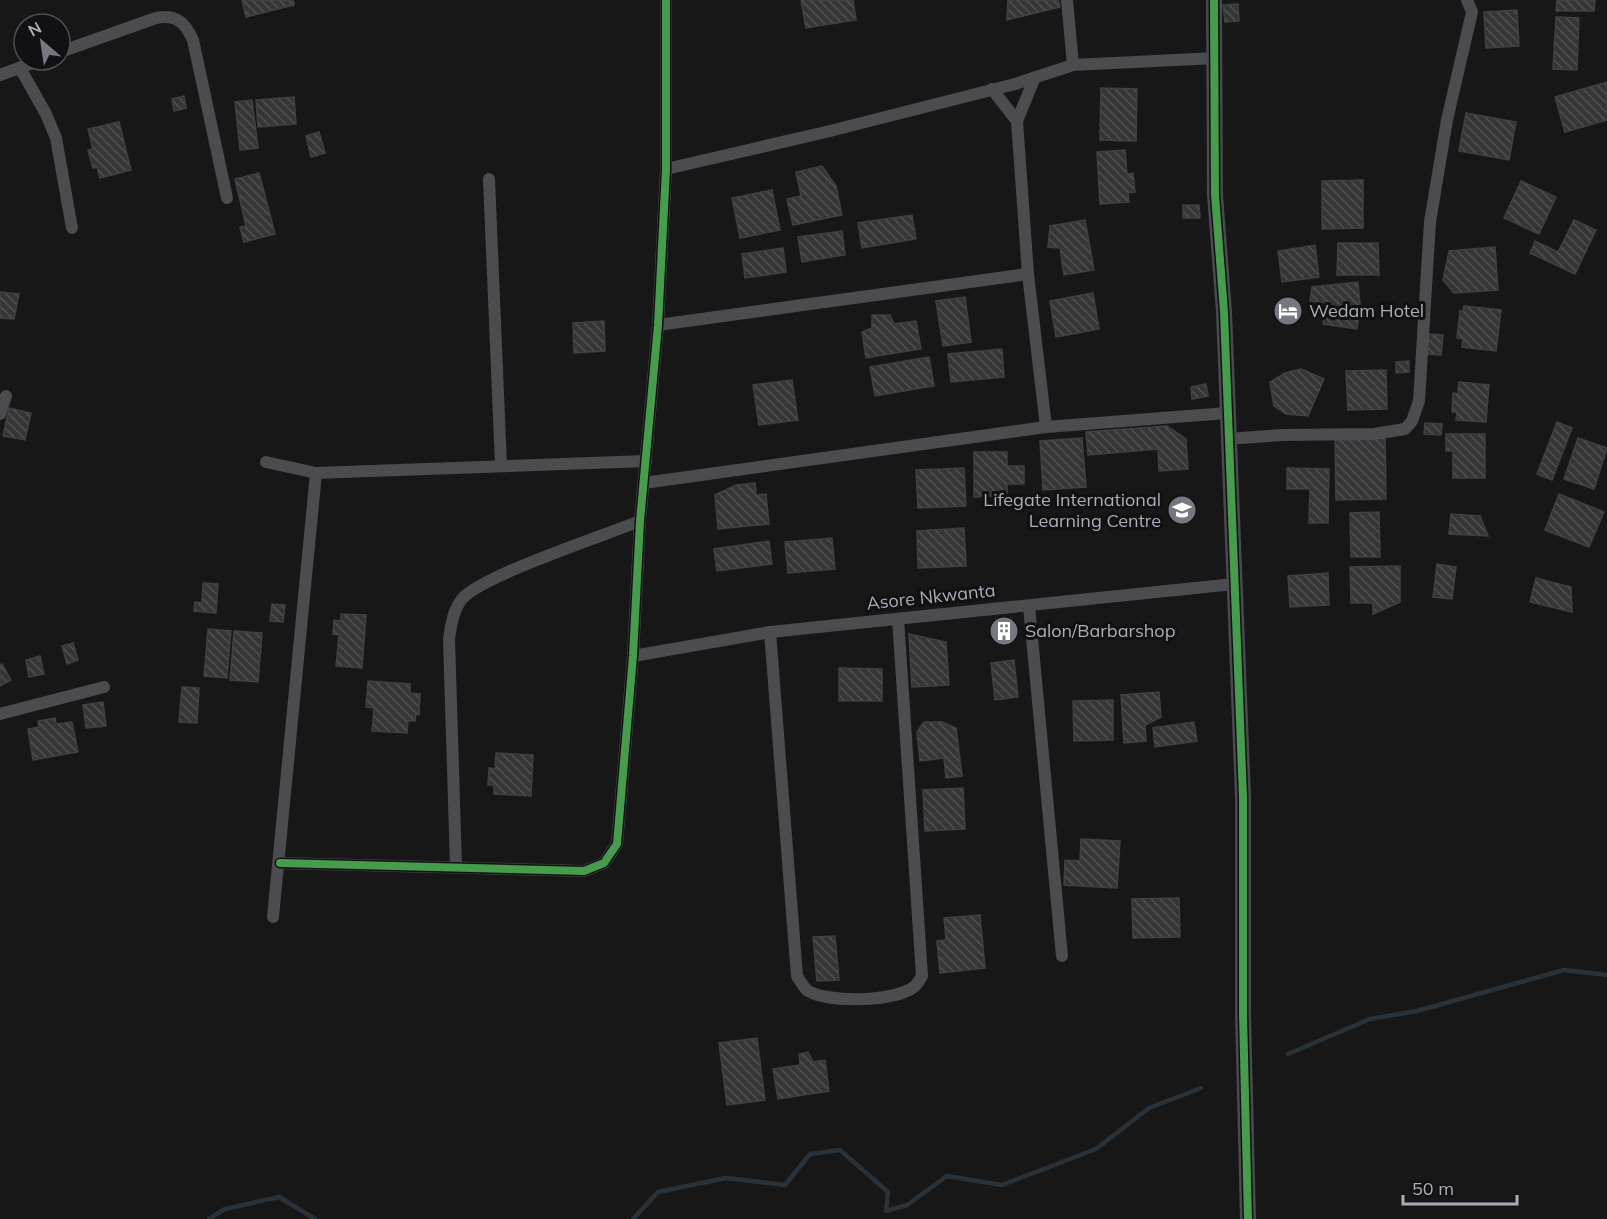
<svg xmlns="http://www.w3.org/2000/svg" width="1607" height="1219" font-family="Mulish,sans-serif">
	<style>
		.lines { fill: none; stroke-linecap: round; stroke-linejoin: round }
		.stream { stroke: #2a3239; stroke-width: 4.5 }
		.building { fill: url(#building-back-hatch); stroke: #3f4043; stroke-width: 1.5 }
		.street { stroke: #4b4c50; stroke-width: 12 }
		.secondary { stroke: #4a4a4e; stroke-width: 16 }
		.cycleway-casing { stroke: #111113; stroke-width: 11 }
		.cycleway { stroke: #469c4c; stroke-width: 8 }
		.labels { text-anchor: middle; stroke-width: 6; stroke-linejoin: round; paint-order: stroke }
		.poi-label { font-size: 18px; fill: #a8adb8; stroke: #111113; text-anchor: start }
		.street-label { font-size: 18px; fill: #a8adb8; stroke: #111113 }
	</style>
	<defs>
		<pattern id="building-back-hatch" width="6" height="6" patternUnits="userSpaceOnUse" patternTransform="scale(1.5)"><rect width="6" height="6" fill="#353536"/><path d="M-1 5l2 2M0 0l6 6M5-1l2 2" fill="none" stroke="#4f5051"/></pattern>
	</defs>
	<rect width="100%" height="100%" fill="#171717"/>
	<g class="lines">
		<g class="stream">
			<polyline points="1288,1054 1370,1019 1417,1011 1564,970 1607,975"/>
			<polyline points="209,1219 225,1209 279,1197 315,1219"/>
			<polyline points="633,1219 658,1192 726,1178 785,1185 810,1154 840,1150 888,1192 886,1211 907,1205 947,1176 1002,1185 1096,1149 1149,1108 1201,1088"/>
		</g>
	</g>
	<g class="building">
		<polygon points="242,0 293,0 294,5 246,17"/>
		<polygon points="801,0 853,0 856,20 806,28"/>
		<polygon points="1008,0 1058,0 1060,7 1007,20"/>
		<polygon points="1557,0 1595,0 1594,11 1556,11"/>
		<polygon points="1238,4 1239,21 1225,22 1223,5"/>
		<polygon points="1517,10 1519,46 1486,48 1484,12"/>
		<polygon points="1556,17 1579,18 1577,70 1553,69"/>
		<polygon points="1607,82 1607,120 1565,132 1555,97"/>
		<polygon points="1101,88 1137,89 1136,141 1100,140"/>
		<polygon points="184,96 186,108 174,111 172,99"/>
		<polygon points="294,97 296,124 258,127 256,100"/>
		<polygon points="252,100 258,148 240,150 235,102"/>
		<polygon points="1466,113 1516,122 1509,160 1459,151"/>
		<polygon points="119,122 131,170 100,178 97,167 93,168 88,150 93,149 88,129"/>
		<polygon points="319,132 325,153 311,157 306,136"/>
		<polygon points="1125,150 1127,174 1133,173 1135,192 1128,193 1129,202 1100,204 1097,152"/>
		<polygon points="822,166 836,186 842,215 793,225 787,199 801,196 796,172"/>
		<polygon points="259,173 275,234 244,242 240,227 246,226 235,179"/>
		<polygon points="1363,180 1363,228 1322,229 1322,181"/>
		<polygon points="1521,181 1556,197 1539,234 1504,218"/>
		<polygon points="772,190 780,230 740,238 732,198"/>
		<polygon points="1183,205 1199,205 1200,218 1183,218"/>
		<polygon points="912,215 916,239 862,248 858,223"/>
		<polygon points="1085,220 1094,270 1064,275 1060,248 1048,247 1050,226"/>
		<polygon points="1574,220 1596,230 1575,274 1530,253 1535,241 1558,252"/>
		<polygon points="842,231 845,255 802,262 798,237"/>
		<polygon points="1338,243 1378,243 1379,275 1337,275"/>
		<polygon points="1315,245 1319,277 1282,282 1278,251"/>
		<polygon points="1495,247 1498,290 1454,293 1443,280 1449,251"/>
		<polygon points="783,248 786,272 745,278 742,254"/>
		<polygon points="1358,282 1360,305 1357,329 1323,324 1326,303 1310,301 1312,287"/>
		<polygon points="0,292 19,294 14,319 0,318"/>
		<polygon points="1093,293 1099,329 1056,337 1050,301"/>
		<polygon points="965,297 971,342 943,346 936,301"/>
		<polygon points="1464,306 1501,310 1496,351 1462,347 1463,339 1457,338 1460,311 1463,311"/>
		<polygon points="872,315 890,315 894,324 916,321 921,349 866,358 862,332 872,328"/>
		<polygon points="604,321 605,351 574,353 573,323"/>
		<polygon points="1429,334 1443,335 1441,355 1427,354"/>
		<polygon points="1002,349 1004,377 951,382 948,354"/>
		<polygon points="929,357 934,386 875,396 870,367"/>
		<polygon points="1409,361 1409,372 1396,373 1396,362"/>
		<polygon points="1301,369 1324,379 1308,416 1286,414 1274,406 1270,382 1285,373"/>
		<polygon points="1386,370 1387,409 1348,410 1346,371"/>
		<polygon points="792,380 798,420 759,425 753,385"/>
		<polygon points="1459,382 1489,385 1486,422 1456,420 1457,412 1452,412 1453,393 1458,394"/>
		<polygon points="1206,384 1208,396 1192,399 1191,387"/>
		<polygon points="9,408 31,413 25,440 3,436"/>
		<polygon points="1557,422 1572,428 1552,480 1537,474"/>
		<polygon points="1425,423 1442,424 1441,435 1424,434"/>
		<polygon points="1167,426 1186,439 1188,469 1159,471 1158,449 1088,455 1086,432"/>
		<polygon points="1446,434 1485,434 1485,478 1453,478 1453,451 1446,451"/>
		<polygon points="1385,437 1386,499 1336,500 1335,438"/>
		<polygon points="1082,438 1086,487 1043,490 1040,441"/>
		<polygon points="1578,438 1607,448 1594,489 1564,479"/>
		<polygon points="974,452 1007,452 1007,466 1024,466 1024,484 1007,484 1007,496 974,497"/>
		<polygon points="964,468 966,506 918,508 916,470"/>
		<polygon points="1287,468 1329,469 1328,523 1309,523 1310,489 1287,489"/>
		<polygon points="755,483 756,495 766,494 769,524 718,529 715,495 736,485"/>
		<polygon points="1559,494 1604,512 1589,547 1545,530"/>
		<polygon points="1379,512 1380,557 1351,557 1350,513"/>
		<polygon points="1451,514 1480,516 1488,536 1449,534"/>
		<polygon points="964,528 966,566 918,568 917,531"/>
		<polygon points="832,538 835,569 788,573 785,542"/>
		<polygon points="769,541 772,564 717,571 714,549"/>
		<polygon points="1437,564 1456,567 1452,599 1433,597"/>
		<polygon points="1400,566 1400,602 1373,614 1373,603 1351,603 1350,567"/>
		<polygon points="1328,573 1329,605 1290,607 1288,576"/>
		<polygon points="1536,578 1571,587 1572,612 1530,602"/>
		<polygon points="203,583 218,584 216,613 194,611 195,602 202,603"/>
		<polygon points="272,604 285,605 283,622 270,621"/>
		<polygon points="341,614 366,615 362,668 336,666 339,635 333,634 334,620 341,621"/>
		<polygon points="1012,618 1013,642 997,643 996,619"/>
		<polygon points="208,629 231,631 227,678 204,676"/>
		<polygon points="234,631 262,633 258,682 230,680"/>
		<polygon points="909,634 946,642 949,685 912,687"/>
		<polygon points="73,643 78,660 67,664 62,646"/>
		<polygon points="40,656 44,674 29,677 26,660"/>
		<polygon points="1014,660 1018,697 995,700 991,663"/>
		<polygon points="2,664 11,680 0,686 0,665"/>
		<polygon points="839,668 882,669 882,701 839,701"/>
		<polygon points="368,681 410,684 410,693 420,694 419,715 416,714 415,721 408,721 407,733 372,731 374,708 366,707"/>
		<polygon points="182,687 199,688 197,723 179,722"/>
		<polygon points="1159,692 1161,717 1145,725 1146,741 1124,743 1121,695"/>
		<polygon points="1113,700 1113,740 1074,741 1073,701"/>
		<polygon points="103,702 106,726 86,728 83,705"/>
		<polygon points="55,718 56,724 72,722 78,752 33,760 28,729 39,727 38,721"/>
		<polygon points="924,722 942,722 956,728 962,776 946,778 944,758 920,761 917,732"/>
		<polygon points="1194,722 1197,741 1155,747 1153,728"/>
		<polygon points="496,753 533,755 531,796 494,794 494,785 488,785 489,768 495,769"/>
		<polygon points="963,788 965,829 925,831 923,790"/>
		<polygon points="1081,839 1120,841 1117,888 1064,885 1065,860 1080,861"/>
		<polygon points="1179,898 1180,937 1133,938 1132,899"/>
		<polygon points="980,915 985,968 940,973 937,941 946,940 944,918"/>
		<polygon points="835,936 839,980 817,981 813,937"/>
		<polygon points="757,1038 765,1100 727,1105 719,1043"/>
		<polygon points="808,1052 813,1062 825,1060 829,1091 778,1099 773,1069 800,1065 799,1054"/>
	</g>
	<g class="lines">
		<g class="street">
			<polyline points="1067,0 1073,65"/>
			<path d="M60 52 156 18C176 14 185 22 193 40L227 198"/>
			<polyline points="20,68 46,114 56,138 72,228"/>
			<polyline points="0,75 41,60"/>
			<polyline points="1035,77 1017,121 1028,274 1046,427"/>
			<polyline points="992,89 1017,121"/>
			<polyline points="666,169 830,131 1015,84 1073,65 1216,58"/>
			<polyline points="489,179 501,465"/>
			<polyline points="658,325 1028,274"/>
			<polyline points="0,414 6,396"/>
			<polyline points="1228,439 1281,435 1374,434 1405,429 1412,421 1419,401 1430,222 1447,120 1472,12 1467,0"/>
			<polyline points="266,462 316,473 646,461"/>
			<polyline points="644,483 1046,427 1227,413"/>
			<polyline points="1029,606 1062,956"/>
			<path d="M770 632 797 976C800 981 804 988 808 991 830 1003 893 1002 914 987 917 985 920 979 922 976L898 619"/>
			<polyline points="633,656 770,632 1234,584"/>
			<polyline points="0,714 104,687"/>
			<polyline points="280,863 584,871 604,863 617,844 633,656 640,521 658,325 666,169 666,0"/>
			<path d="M456 867 449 639C451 626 453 610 462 599 481 576 605 535 640 521"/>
			<polyline points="273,917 316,473"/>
		</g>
		<polyline class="secondary" points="1214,0 1215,195 1224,312 1243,797 1243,1014 1248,1219"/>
		<g class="cycleway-casing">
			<g id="cycleway">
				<polyline points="1214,0 1215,195 1224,312 1243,797 1243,1014 1248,1219"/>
				<polyline points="280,863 584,871 604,863 617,844 633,656 640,521 658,325 666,169 666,0"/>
			</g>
		</g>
		<use href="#cycleway" class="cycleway"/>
	</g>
	<defs>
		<g id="hotel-disc" transform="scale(1.5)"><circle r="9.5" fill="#757880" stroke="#111113"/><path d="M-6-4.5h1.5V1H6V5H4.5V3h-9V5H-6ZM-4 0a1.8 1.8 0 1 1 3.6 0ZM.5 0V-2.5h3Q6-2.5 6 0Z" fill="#fff"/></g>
		<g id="school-disc" transform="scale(1.5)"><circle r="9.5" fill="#757880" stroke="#111113"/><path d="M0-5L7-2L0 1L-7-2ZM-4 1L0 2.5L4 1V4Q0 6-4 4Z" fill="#fff"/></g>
		<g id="building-disc" transform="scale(1.5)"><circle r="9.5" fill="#757880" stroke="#111113"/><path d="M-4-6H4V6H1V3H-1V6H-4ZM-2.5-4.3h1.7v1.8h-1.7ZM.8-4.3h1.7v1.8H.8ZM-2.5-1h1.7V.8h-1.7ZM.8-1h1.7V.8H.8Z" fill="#fff"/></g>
	</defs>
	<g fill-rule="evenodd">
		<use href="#hotel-disc" x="1288" y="311"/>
		<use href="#school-disc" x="1182" y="510"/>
		<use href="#building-disc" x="1004" y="631"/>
	</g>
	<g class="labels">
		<g class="poi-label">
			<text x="1309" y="317">Wedam Hotel</text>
			<text x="1161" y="506" text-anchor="end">Lifegate International<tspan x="1161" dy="21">Learning Centre</tspan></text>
			<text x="1025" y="637">Salon/Barbarshop</text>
		</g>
		<g class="street-label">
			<text transform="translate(931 597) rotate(-6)" y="6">Asore Nkwanta</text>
		</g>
	</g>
	<g transform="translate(42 42) rotate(331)"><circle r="28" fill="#111113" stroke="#4d4f55" stroke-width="1.5"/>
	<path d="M0-4.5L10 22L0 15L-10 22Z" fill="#757880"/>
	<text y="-9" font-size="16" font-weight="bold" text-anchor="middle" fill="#a8adb8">N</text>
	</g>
	<path d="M1403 1195v9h114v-9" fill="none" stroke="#a8adb8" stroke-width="3"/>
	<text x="1412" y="1195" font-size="18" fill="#a8adb8" stroke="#111113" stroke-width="4.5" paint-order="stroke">50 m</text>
</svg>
